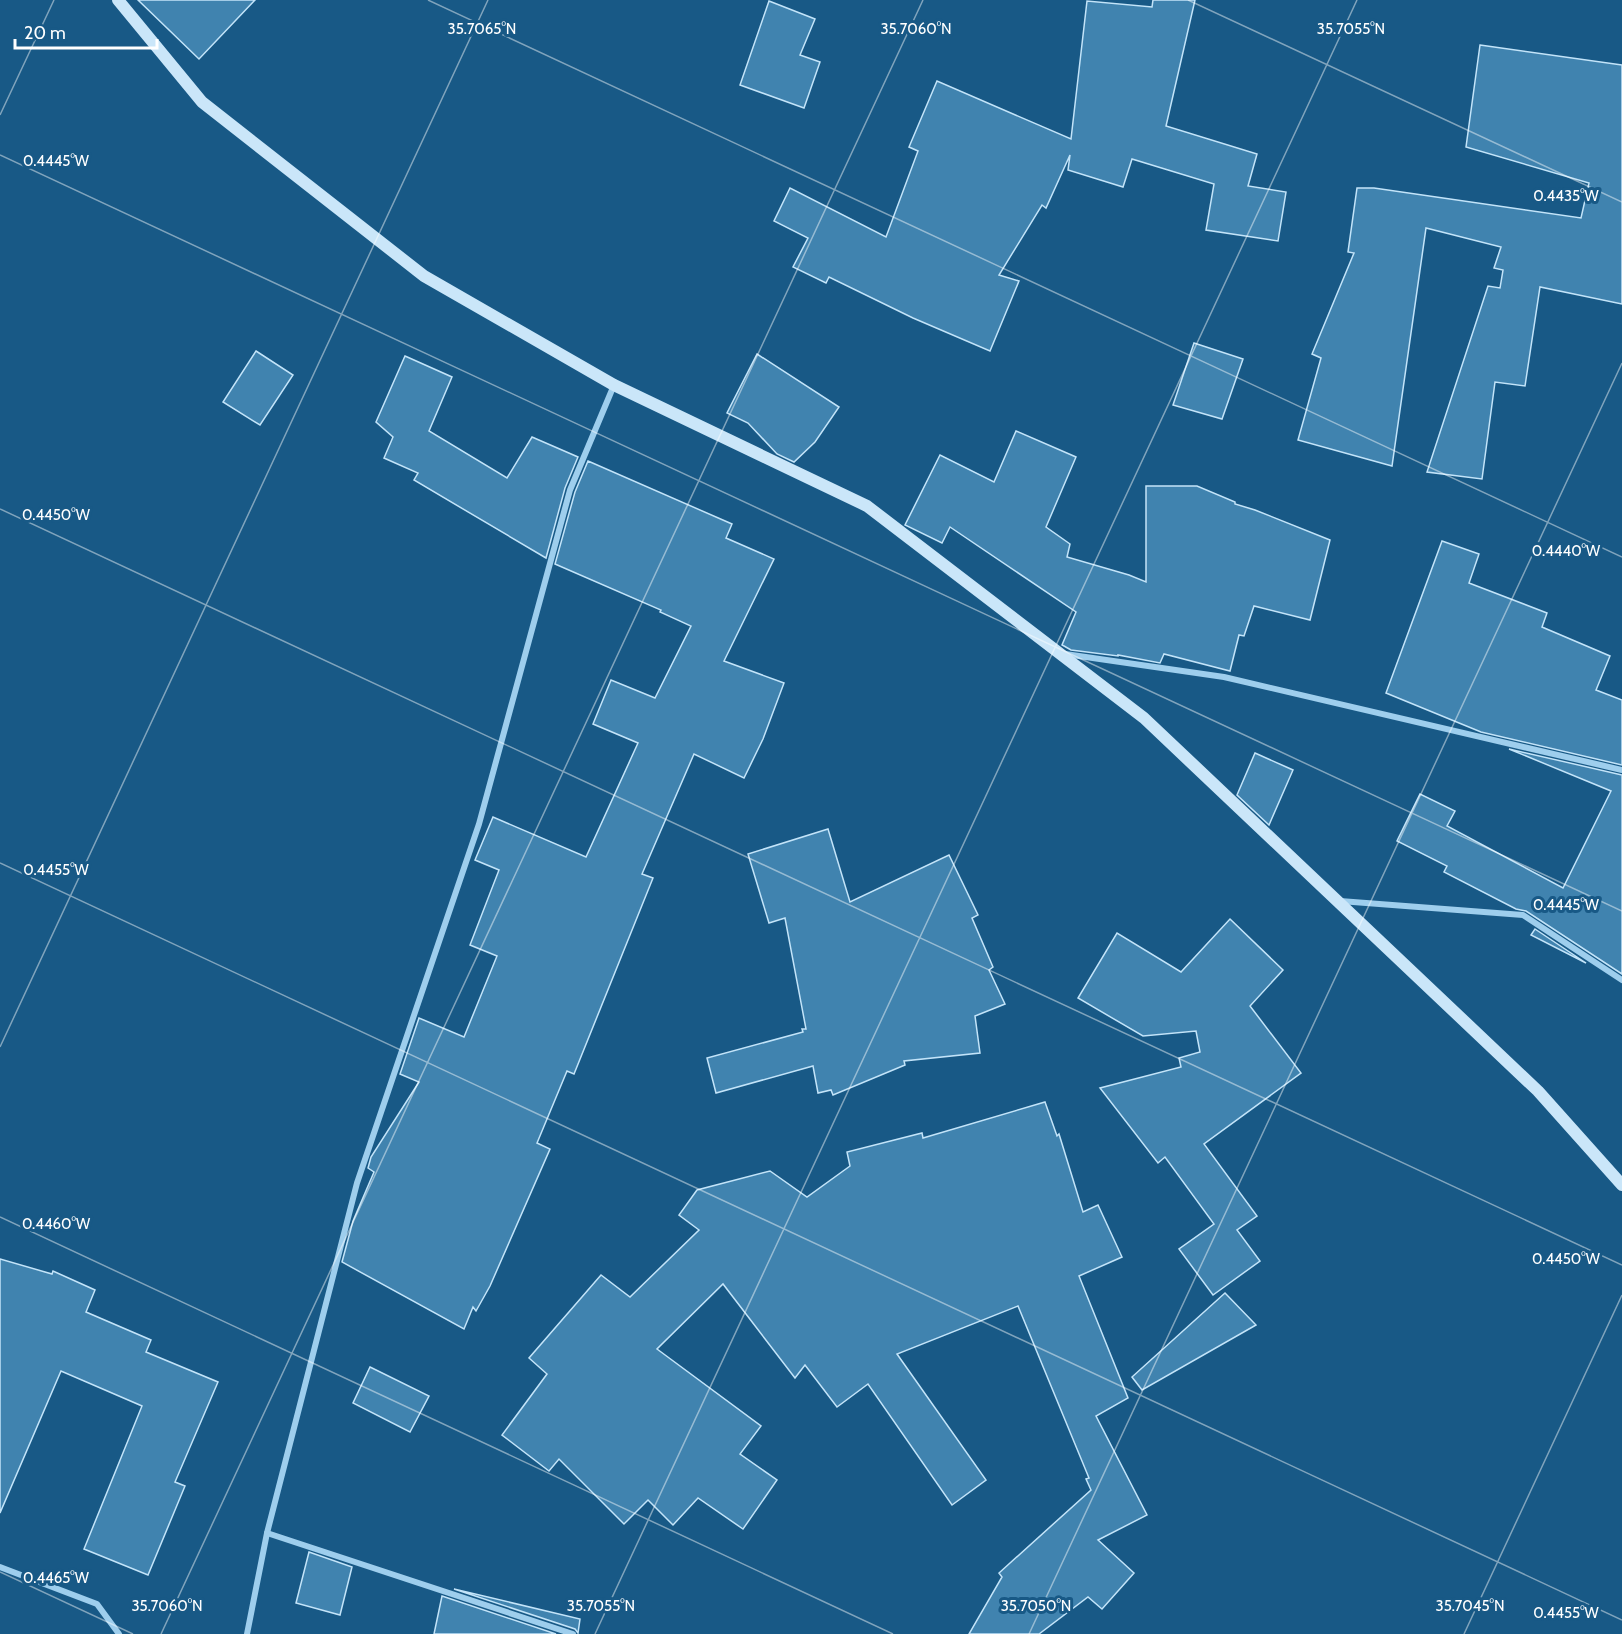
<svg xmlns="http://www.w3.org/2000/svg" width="1622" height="1634" font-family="Cabin,sans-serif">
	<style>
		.building { fill: #4083af; stroke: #c3e4f9; stroke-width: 1.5 }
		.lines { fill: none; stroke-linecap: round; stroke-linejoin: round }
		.street { stroke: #9eceed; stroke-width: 6 }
		.secondary { stroke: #cae6f9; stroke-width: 12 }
		.ticks { fill: none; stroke: #fff; stroke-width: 1.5; stroke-opacity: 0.45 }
		.ticks-label { font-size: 15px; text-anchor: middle; fill: #fff; stroke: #185986; stroke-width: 6; stroke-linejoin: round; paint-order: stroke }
	</style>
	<rect width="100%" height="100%" fill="#185986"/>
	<g class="building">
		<polygon points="138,0 255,0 199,59"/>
		<polygon points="1153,0 1195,0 1166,126 1257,154 1248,186 1286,192 1278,241 1206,230 1214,184 1132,159 1123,187 1068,170 1070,155 1046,208 1042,205 999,275 1019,281 990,351 913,318 829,277 826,283 793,267 808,238 774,221 790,188 886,237 918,151 909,147 937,81 1071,139 1087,1 1152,7"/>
		<polygon points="769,1 815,19 800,55 820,62 804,108 740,85"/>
		<polygon points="1480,45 1622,65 1622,304 1540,287 1525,386 1495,382 1482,479 1427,472 1488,286 1500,288 1503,270 1494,268 1501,247 1426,228 1392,466 1298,440 1321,358 1312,354 1354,253 1348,252 1357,188 1374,188 1581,218 1589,183 1466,147"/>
		<polygon points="1194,343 1243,359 1222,419 1173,405"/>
		<polygon points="256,351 293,375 260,425 223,402"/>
		<polygon points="757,354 839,407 815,442 794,462 777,454 748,423 727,413"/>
		<polygon points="405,356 452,377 429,431 507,478 532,437 578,457 565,488 546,558 414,480 418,473 384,458 393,437 376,422"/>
		<polygon points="1016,431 1076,457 1046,527 1070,544 1067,557 1129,575 1146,582 1146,486 1197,486 1235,502 1235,504 1255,510 1330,540 1310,620 1254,606 1244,636 1239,635 1230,671 1164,654 1160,663 1118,655 1118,656 1071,650 1064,646 1062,645 1076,612 950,527 942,543 905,525 940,455 994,482"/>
		<polygon points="588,461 732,524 726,538 774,559 724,661 784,683 763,739 744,778 694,754 642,874 653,878 574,1074 567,1071 537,1143 550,1149 490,1286 476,1311 473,1307 464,1329 342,1262 353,1221 374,1172 368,1168 371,1157 419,1082 400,1074 419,1018 464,1037 497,956 470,945 499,870 475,860 493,817 586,857 638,743 593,724 611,680 655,698 691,626 660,612 661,610 555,564 575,492"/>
		<polygon points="1442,541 1479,554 1469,583 1547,613 1542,627 1610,656 1596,690 1622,700 1622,765 1481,732 1386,693"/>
		<polygon points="1509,749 1622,775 1622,974 1526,911 1516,909 1444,872 1447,866 1397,841 1420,794 1455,811 1447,826 1563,888 1611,791"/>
		<polygon points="1255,753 1293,770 1269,825 1237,795"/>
		<polygon points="828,829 850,902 949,855 978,915 972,918 993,967 989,970 1005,1004 975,1016 980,1053 904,1061 905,1065 833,1095 831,1090 818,1093 813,1066 716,1093 707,1058 803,1032 802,1029 806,1029 785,918 769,923 748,854"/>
		<polygon points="1230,919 1283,970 1250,1006 1301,1073 1204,1144 1257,1216 1237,1230 1260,1261 1213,1295 1179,1249 1214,1224 1165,1157 1158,1163 1100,1088 1181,1067 1179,1058 1200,1052 1196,1031 1143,1036 1078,998 1117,933 1181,972"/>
		<polygon points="1535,929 1586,963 1531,935"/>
		<polygon points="1045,1102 1057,1136 1059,1134 1083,1212 1098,1205 1122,1257 1079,1276 1128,1398 1096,1416 1147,1515 1098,1540 1134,1573 1102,1609 1088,1597 1039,1634 969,1634 1002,1577 999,1573 1091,1490 1086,1479 1089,1478 1018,1306 897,1354 986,1480 952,1505 868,1384 837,1407 805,1365 795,1378 723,1284 657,1349 761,1426 740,1454 777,1480 743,1529 698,1498 673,1525 648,1500 624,1524 559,1459 549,1471 502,1435 547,1374 529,1358 601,1275 630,1297 699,1230 679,1215 697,1190 770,1171 807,1197 850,1166 847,1152 922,1133 923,1138"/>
		<polygon points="0,1259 52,1274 53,1271 95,1290 86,1312 151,1340 146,1352 218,1382 175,1482 185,1486 148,1575 84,1549 142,1406 61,1371 0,1513"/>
		<polygon points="1225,1293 1256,1325 1142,1390 1132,1377"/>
		<polygon points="370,1367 429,1396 410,1432 353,1403"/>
		<polygon points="309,1552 352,1567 340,1615 296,1603"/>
		<polygon points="454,1589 580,1619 578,1633 575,1629"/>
		<polygon points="442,1596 556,1634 434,1634"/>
	</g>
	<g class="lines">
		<g class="street">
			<polyline points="1065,654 1224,677 1622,770"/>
			<polyline points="1340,901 1523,915 1622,980"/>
			<polyline points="267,1533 573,1634"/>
			<polyline points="0,1567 97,1604 119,1634"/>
			<polyline points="247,1634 267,1533 357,1183 479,824 570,490 614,385"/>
		</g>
		<polyline class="secondary" points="118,0 202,102 424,276 614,385 867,506 1144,718 1538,1091 1622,1185"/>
	</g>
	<path class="ticks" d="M428 0 1622 557M1188 0 1622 202M0 115 54 0M0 155 1622 911M0 509 1622 1265M0 863 1622 1620M0 1047 488 0M0 1217 893 1634M0 1572 133 1634M161 1634 923 0M595 1634 1357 0M1029 1634 1622 363M1464 1634 1622 1295"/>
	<g class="ticks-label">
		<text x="482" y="34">35.7065°N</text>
		<text x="916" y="34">35.7060°N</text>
		<text x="1351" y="34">35.7055°N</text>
		<text x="56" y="166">0.4445°W</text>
		<text x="1566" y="201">0.4435°W</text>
		<text x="56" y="520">0.4450°W</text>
		<text x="1566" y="556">0.4440°W</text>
		<text x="56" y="875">0.4455°W</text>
		<text x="1566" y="910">0.4445°W</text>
		<text x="56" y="1229">0.4460°W</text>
		<text x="1566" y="1264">0.4450°W</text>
		<text x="56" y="1583">0.4465°W</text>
		<text x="167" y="1611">35.7060°N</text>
		<text x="601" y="1611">35.7055°N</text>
		<text x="1036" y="1611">35.7050°N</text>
		<text x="1470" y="1611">35.7045°N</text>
		<text x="1566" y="1618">0.4455°W</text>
	</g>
	<path d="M15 39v9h142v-9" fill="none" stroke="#ffffff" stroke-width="3"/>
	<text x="24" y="39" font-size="18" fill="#ffffff" stroke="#185986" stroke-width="4.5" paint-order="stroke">20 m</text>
</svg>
